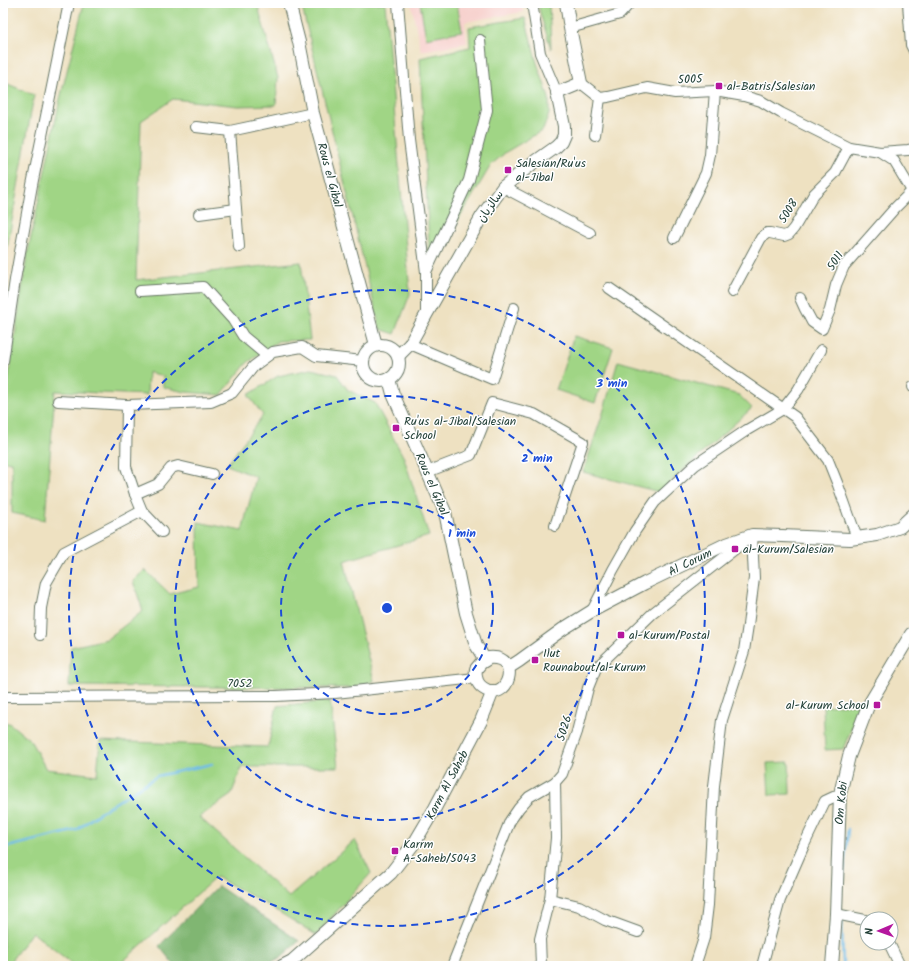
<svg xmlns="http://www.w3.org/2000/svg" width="917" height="969" font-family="Kalam,'Playpen Sans Arabic',sans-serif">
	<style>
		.built { fill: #f7d0cc }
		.green { fill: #a0d585; stroke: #60895c }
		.forest { fill: #80b672; stroke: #507a53 }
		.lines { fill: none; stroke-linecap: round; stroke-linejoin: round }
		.stream { stroke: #6ebce8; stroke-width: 2.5 }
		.minor-casing { stroke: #677665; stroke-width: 12 }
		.tertiary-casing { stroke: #677665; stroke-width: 14 }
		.minor { stroke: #fff; stroke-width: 10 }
		.tertiary { stroke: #fff; stroke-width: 12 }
		.ring { fill: none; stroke: #1d4ed8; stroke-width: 2; stroke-dasharray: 7 5 }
		.poi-dot { fill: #b5179e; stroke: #fff; stroke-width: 1.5 }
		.labels { text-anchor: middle; stroke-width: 3; stroke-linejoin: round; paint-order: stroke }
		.street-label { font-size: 12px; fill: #1f3d34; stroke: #fff }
		.poi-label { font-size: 12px; fill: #1f3d34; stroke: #fff; text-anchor: start }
		.centre { fill: #1d4ed8; stroke: #fff; stroke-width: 2 }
		.ring-label { font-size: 12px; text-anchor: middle; font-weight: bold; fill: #1d4ed8; stroke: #fff; stroke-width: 3; stroke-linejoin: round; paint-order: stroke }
	</style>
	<rect width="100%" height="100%" fill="#fff"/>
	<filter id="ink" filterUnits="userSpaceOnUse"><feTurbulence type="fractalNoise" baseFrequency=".025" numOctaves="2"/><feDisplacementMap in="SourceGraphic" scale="8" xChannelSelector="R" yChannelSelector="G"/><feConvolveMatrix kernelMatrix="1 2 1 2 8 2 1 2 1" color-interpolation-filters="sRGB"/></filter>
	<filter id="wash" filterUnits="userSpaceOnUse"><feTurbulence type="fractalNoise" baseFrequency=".012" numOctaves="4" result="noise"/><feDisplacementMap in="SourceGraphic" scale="16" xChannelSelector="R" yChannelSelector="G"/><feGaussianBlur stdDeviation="0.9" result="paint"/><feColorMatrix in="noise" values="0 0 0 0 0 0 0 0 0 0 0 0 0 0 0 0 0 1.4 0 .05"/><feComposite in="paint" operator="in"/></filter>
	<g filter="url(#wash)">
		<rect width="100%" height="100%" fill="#eee1c1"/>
		<polygon class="built" points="411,3 522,3 523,12 465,22 467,43 421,51"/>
		<g class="green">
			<polygon points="84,3 257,3 278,78 276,105 238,106 173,99 141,121 136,280 301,262 310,340 278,341 247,363 221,395 185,392 163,387 163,376 148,372 147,395 55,391 45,520 12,513 12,462 3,461 3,414 27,256 60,99"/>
			<polygon points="301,3 385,3 410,294 395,334 380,329"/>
			<polygon points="420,3 457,3 462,31 426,38"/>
			<polygon points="538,3 549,3 551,49 540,13"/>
			<polygon points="525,18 537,63 549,98 549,114 543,130 506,152 491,165 430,268 420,58 470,47 469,27"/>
			<polygon points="3,82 34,95 3,272"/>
			<polygon points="574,336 613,348 595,403 556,390"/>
			<polygon points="618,361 739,395 752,408 659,492 583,472 603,413"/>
			<polygon points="311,369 337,375 348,390 375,403 404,458 429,536 344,561 374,681 352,688 69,686 71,647 107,639 143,611 133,581 145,570 170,594 199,587 198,522 242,531 256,477 227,465 263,415 248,395 278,376"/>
			<polygon points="330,701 338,767 242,767 231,795 199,817 289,897 355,840 371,873 316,935 261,901 216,877 118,966 75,966 32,932 10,962 3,960 3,722 9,723 30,740 46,769 97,775 100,741 268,747 277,706"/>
			<polygon points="857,704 858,713 843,749 825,750 823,706"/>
			<polygon points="789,762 790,794 769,795 767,763"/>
		</g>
		<polygon class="forest" points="218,886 299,941 281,957 264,966 175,966 159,946"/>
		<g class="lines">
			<g class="stream">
				<polyline points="3,848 77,830 95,816 157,776 212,764"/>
				<polyline points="843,880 848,829"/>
				<polyline points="842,919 843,966"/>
			</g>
		</g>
	</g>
	<g filter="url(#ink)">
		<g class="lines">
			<g class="minor-casing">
				<g id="minor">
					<polyline points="398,3 409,140 426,272 426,315"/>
					<polyline points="532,3 540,53 557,93"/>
					<polyline points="908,3 911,45 914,51"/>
					<polyline points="570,28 620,14 630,3"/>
					<polyline points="581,83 600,98 608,97 647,88 675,93 715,91 744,96 761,101 781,113 849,147 880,152 908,150 914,149"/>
					<polyline points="196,127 230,131 313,113"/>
					<polyline points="230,131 239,247"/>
					<polyline points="595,135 600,98"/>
					<polyline points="880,152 894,161 912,191"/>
					<polyline points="503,187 590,233"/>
					<polyline points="199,214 236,209"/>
					<polyline points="674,238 706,173 710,155 715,91"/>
					<polyline points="426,272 469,180 487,110 480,40"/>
					<polyline points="609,288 795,417 828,460 838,485 857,538"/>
					<polyline points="140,291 203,287 233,320 243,336 267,356"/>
					<polyline points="732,292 761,238 767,233 770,233 784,236 789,234 794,228 814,194 835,173 849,147"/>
					<polyline points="800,298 805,309 812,322 822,329 830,310 836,285 844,266 895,208 914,189"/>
					<polyline points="410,344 492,379 514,308"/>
					<polyline points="3,361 15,280 32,185 69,3"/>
					<polyline points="913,387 914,387"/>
					<polyline points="58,401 127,405 211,402 232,393 254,366 273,352 302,347 316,356 363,361"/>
					<polyline points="127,405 126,467 135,494 142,511 162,532"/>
					<polyline points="427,472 471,455 492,403 534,414 583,442 555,526"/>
					<polyline points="135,494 158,484 171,468 178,466 212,474"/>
					<polyline points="592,611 613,570 635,531 655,502 695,465 747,430 783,409 798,390 821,350"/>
					<polyline points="40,635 41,608 46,583 64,552 142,511"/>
					<polyline points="3,697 276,696 335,693 476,678"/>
					<polyline points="550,899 579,906 605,920 638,932"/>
					<polyline points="836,914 865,920 867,922"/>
					<polyline points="889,943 900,966"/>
					<polyline points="452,966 510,821 519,808 529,797 555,782 562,774 577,732 588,688 596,668 653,613 749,538"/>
					<polyline points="541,966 540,939 550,899 556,838 555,782"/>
					<polyline points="695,966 704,938 708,905 714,786 722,720 744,651 748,625 754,578 752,535"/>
					<polyline points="762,966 780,900 804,845 825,801 840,794"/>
				</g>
			</g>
			<g class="tertiary-casing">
				<g id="tertiary">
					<polyline points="289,3 299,42 313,113 376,345"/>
					<circle cx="381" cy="363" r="18"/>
					<polyline points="398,356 410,344 426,315 482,216 503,187 532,164 556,147 561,142 564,135 564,126 557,93 581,83 570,28 566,3"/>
					<polyline points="389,379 393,394 445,512 466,613 476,645 485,660"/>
					<path d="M489 658C523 655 508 705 483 688 477 684 475 676 476 669L481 663Z"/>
					<polyline points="508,668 519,661 563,629 592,611 645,583 724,545 752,535 782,536 850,539 877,535 900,527 914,514"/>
					<polyline points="282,966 292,961 391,873 415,842 435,808 481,721 493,691"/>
					<polyline points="832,966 836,914 840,794 849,756 868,706 911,634 914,633"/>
				</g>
			</g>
			<use href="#minor" class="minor"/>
			<use href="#tertiary" class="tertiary"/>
		</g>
	</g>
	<g class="ring">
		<circle cx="387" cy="608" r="106"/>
		<circle cx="387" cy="608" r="212"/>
		<circle cx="387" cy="608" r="318"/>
	</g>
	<g class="poi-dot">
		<rect x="715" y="82" width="8" height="8" rx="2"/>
		<rect x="504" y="166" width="8" height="8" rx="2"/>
		<rect x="392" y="424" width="8" height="8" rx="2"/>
		<rect x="731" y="545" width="8" height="8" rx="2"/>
		<rect x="617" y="631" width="8" height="8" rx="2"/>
		<rect x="531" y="656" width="8" height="8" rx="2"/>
		<rect x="873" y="701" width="8" height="8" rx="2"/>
		<rect x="391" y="847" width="8" height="8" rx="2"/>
	</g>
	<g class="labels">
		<g class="street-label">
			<text transform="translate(690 79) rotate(-2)" y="4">5005</text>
			<text transform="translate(330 175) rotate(75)" y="4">Rous el Gibal</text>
			<text transform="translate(490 206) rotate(-55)" y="4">سالزيان</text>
			<text transform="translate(788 211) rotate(-59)" y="4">5008</text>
			<text transform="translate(835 261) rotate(-58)" y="4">5011</text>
			<text transform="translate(432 484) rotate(67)" y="4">Rous el Gibal</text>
			<text transform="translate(690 562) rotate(-26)" y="4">Al Corum</text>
			<text x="240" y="687">7052</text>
			<text transform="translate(564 728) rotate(-73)" y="4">5026</text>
			<text transform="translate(447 785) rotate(-62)" y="4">Karm Al Saheb</text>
			<text transform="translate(841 803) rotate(-84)" y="4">Om Kobi</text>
		</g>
		<g class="poi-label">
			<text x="727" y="90">al-Batris/Salesian</text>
			<text x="516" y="167">Salesian/Ru'us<tspan x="516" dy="14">al-Jibal</tspan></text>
			<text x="404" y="425">Ru'us al-Jibal/Salesian<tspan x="404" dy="14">School</tspan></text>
			<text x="743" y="553">al-Kurum/Salesian</text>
			<text x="629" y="639">al-Kurum/Postal</text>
			<text x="543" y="657">Ilut<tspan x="543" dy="14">Rounabout/al-Kurum</tspan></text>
			<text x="869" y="709" text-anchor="end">al-Kurum School</text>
			<text x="403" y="848">Karrm<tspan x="403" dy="14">A-Saheb/5043</tspan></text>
		</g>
	</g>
	<circle cx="387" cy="608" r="6" class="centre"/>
	<g class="ring-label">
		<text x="612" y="387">3 min</text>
		<text x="537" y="462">2 min</text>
		<text x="462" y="537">1 min</text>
	</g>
	<rect width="917" height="969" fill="none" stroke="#fff" stroke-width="16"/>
	<g transform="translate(879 931) rotate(268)"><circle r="19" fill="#ffffff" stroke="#a5b1ae"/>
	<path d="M0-3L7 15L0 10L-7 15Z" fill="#b5179e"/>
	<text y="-6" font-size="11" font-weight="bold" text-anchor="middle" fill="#1f3d34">N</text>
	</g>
</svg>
